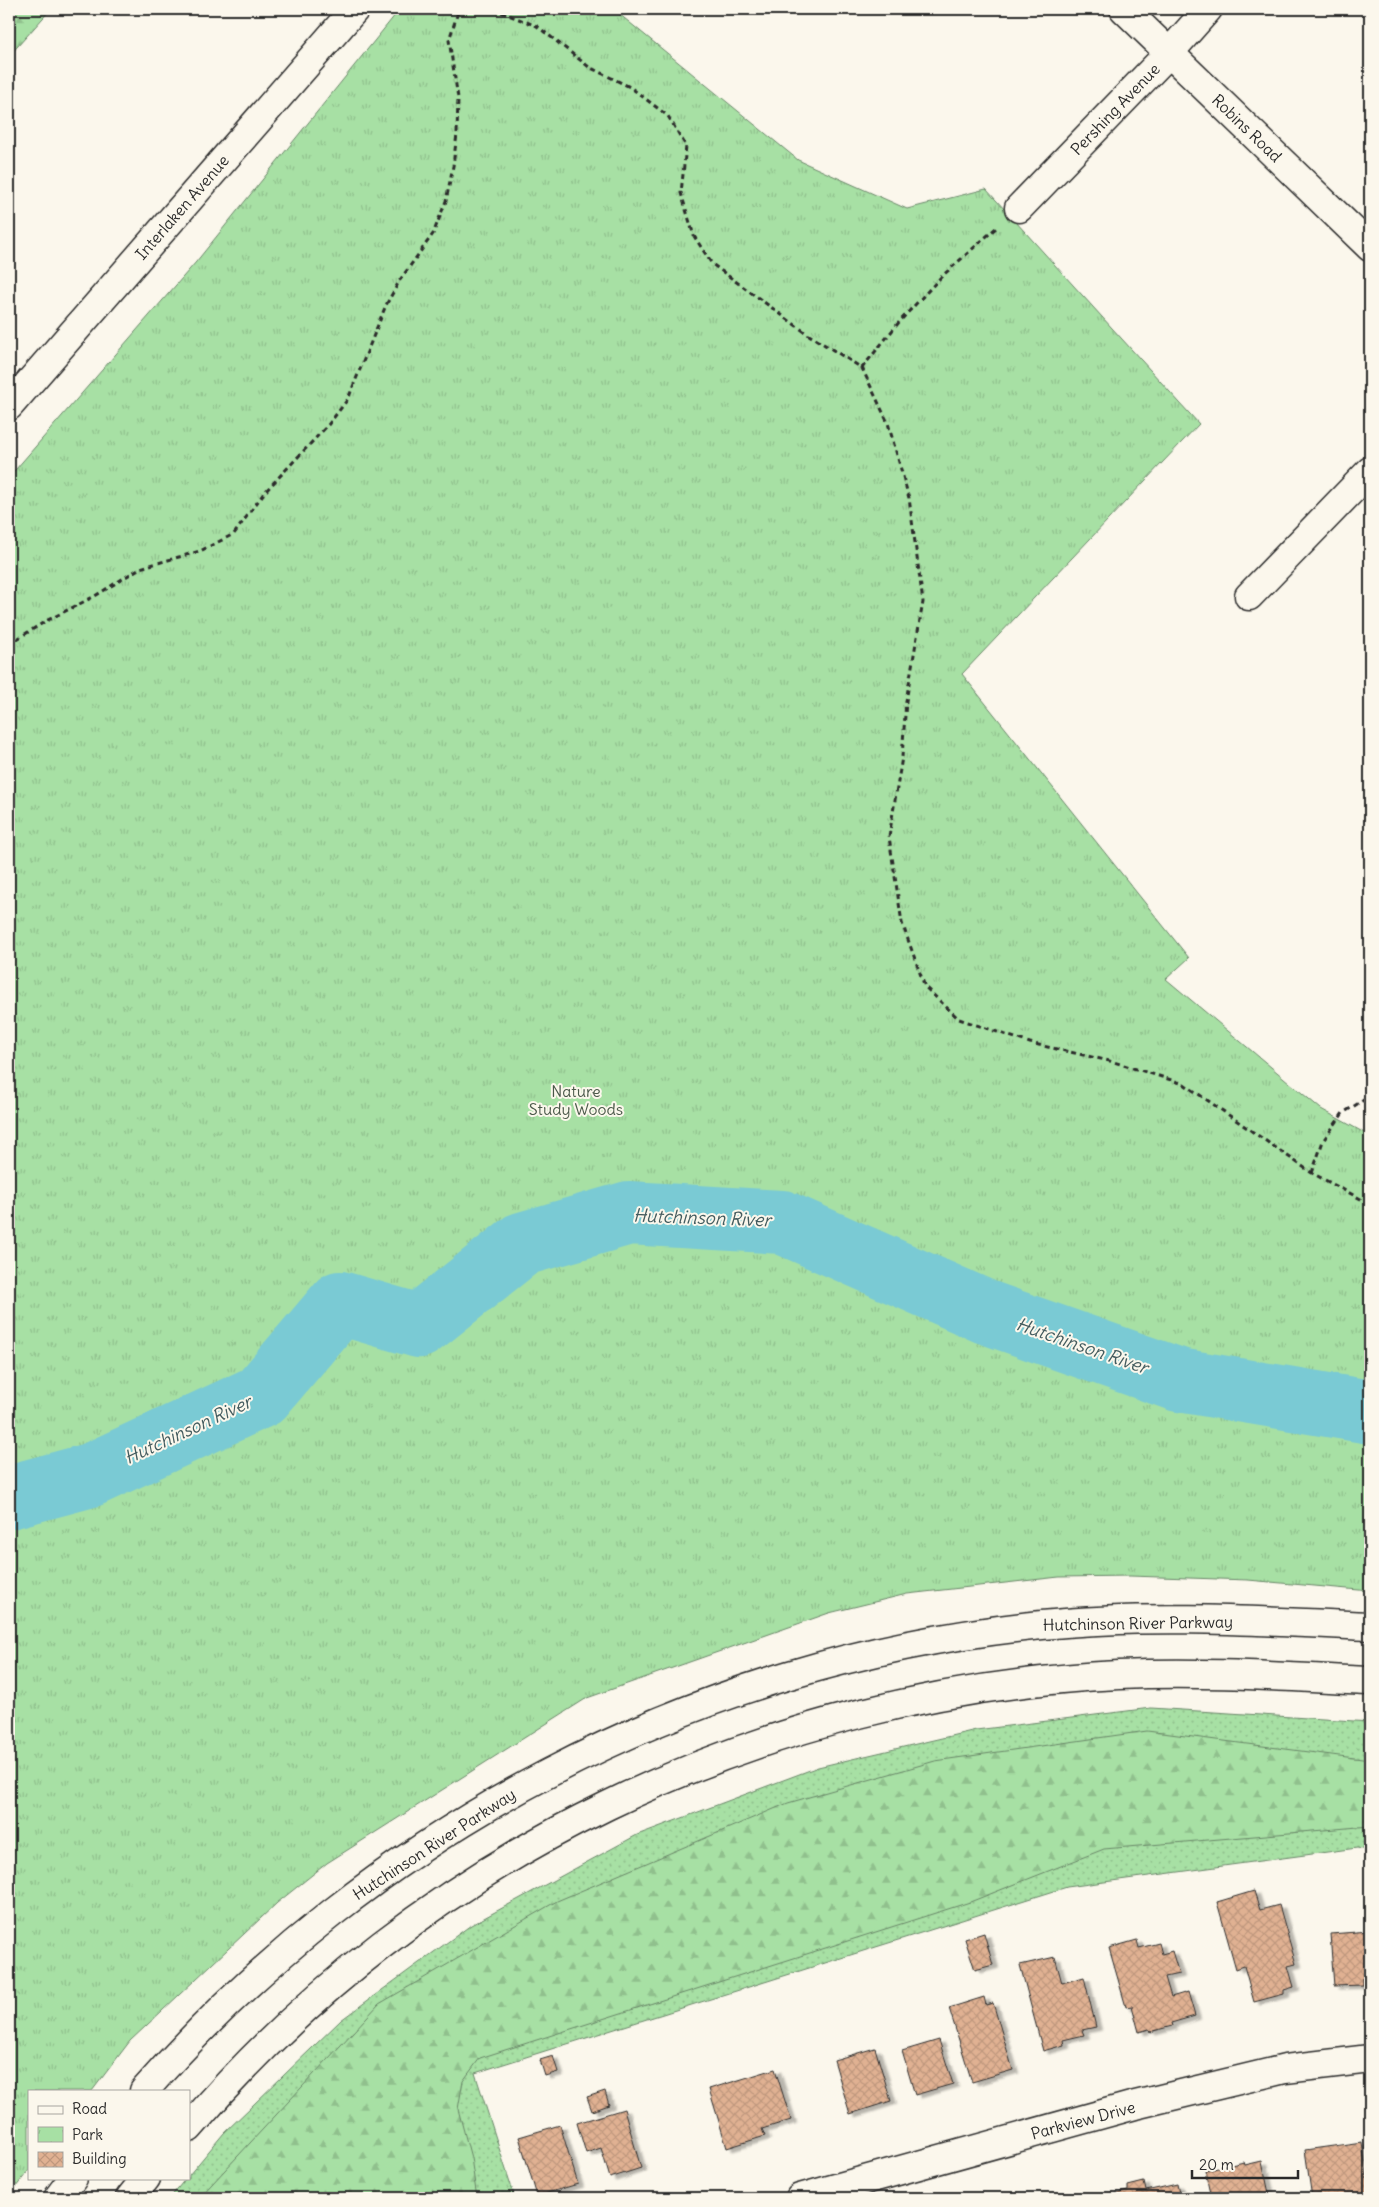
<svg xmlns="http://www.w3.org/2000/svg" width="1379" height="2207" font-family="Delius,sans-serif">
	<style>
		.grass { fill: url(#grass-dots); stroke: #698668 }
		.forest { fill: url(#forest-firs); stroke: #698668 }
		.park { fill: url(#park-tufts); stroke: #698668 }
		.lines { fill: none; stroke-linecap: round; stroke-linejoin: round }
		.river { stroke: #7acad4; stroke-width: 64 }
		.building { fill: url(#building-cross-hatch); stroke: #2b2b2b; filter: url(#shadow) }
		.street-casing { stroke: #2b2b2b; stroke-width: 31 }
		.highway-casing { stroke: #2b2b2b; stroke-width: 31 }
		.path { stroke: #2b2b2b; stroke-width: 3; stroke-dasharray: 5 4; stroke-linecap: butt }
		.street { stroke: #fbf7ec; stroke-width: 28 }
		.highway { stroke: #fbf7ec; stroke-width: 28 }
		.labels { text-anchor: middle; stroke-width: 4; stroke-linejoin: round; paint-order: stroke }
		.street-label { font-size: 16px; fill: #2b2b2b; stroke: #fbf7ec }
		.park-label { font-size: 16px; fill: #4a5849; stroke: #fbf7ec }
		.water-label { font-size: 18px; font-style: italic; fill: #435b5e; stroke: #fbf7ec }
	</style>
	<defs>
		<pattern id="grass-dots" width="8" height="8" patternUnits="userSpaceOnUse" patternTransform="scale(1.25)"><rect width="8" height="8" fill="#a7e0a4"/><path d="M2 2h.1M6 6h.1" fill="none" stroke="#90c08d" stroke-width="1.8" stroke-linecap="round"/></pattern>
		<pattern id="forest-firs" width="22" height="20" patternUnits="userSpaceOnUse" patternTransform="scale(1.25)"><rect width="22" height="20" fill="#a7e0a4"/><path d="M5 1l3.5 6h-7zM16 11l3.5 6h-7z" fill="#90c08d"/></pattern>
		<pattern id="park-tufts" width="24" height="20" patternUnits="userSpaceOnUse" patternTransform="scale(1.25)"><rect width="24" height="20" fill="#a7e0a4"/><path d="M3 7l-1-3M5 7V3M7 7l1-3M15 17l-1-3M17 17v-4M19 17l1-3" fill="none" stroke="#90c08d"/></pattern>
		<pattern id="building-cross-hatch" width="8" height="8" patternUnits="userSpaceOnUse" patternTransform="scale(1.25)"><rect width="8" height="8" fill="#e0b192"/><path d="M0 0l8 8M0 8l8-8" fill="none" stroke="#c0987e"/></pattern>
		<filter id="shadow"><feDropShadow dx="5.5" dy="3" stdDeviation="1" flood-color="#0004"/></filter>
	</defs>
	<rect width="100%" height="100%" fill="#fbf7ec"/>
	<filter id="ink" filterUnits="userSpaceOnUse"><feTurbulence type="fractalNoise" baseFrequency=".02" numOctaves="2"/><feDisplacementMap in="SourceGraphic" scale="10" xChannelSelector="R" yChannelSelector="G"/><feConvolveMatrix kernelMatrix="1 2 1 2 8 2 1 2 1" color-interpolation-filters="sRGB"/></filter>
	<g filter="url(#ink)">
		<polygon class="grass" points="1151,1708 1370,1722 1370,1851 1357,1848 1067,1887 475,2073 515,2198 170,2198 186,2178 189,2178 189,2175 224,2133 341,2020 471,1925 637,1835 818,1767 976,1730"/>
		<g class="forest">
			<polygon points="9,9 51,9 9,56"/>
			<polygon points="1147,1731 1370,1760 1370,1826 1104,1849 970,1902 480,2058 463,2081 458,2109 471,2158 477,2198 199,2198 379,2004 557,1901 788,1803 935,1761"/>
		</g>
		<polygon class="park" points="400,9 613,9 798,160 907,209 986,189 1199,424 962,674 1189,958 1166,979 1321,1109 1370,1136 1370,1591 1248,1580 1130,1576 1059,1577 907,1594 829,1613 587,1698 327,1863 277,1903 130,2041 92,2091 29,2091 29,2170 9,2196 9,477 196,262"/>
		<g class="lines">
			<polyline class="river" points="9,1497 91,1475 261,1396 340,1303 419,1326 522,1244 629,1213 782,1222 986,1312 1179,1380 1370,1412"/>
		</g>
		<g class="building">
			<polygon points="1254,1891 1260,1910 1279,1905 1296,1964 1288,1966 1294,1987 1284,1990 1284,1994 1254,2002 1244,1966 1236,1969 1217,1902"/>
			<polygon points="1370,1931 1370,1978 1362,1978 1362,1985 1334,1986 1330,1934"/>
			<polygon points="984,1933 993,1965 975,1970 965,1939"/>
			<polygon points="1137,1940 1139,1948 1159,1943 1162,1954 1172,1951 1179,1974 1165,1977 1171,1997 1188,1992 1195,2016 1171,2023 1172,2026 1150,2032 1149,2029 1139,2032 1132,2006 1126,2007 1109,1948"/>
			<polygon points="1055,1957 1062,1983 1084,1977 1096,2027 1082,2030 1084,2035 1063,2040 1064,2045 1043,2051 1020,1965"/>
			<polygon points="984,1997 986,2005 993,2003 1013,2070 972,2082 949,2008"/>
			<polygon points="939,2040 953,2084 915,2095 902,2051"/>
			<polygon points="875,2048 891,2101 850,2114 834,2060"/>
			<polygon points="553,2056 558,2072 545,2076 540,2060"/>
			<polygon points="775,2069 791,2120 762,2129 765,2136 727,2148 709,2089"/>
			<polygon points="605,2091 609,2105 592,2111 587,2097"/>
			<polygon points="624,2109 641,2168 610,2178 601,2148 586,2153 577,2123"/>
			<polygon points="560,2125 578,2184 537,2196 519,2137"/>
			<polygon points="1362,2142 1369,2195 1345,2198 1312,2198 1305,2150"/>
			<polygon points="1262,2161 1270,2198 1211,2198 1205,2171 1244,2162 1245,2165"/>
			<polygon points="1144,2182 1146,2191 1177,2184 1180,2198 1112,2198 1111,2195 1128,2191 1128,2186"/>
		</g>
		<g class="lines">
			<g class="street-casing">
				<g id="street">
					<polyline points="1124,9 1370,247"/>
					<polyline points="1019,208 1169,53 1208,9"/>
					<polyline points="9,406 355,9"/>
					<polyline points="1249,596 1370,471"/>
					<polyline points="800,2198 1135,2105 1285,2069 1370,2059"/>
				</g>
			</g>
			<g class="highway-casing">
				<g id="highway">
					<path d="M144 2091C372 1830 697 1659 1042 1625 1151 1614 1261 1621 1370 1626"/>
					<path d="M189 2128C421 1855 763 1692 1119 1675 1202 1671 1287 1677 1370 1681"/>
					<polyline points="58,2198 73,2178"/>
					<polyline points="130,2198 146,2178"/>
				</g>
			</g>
			<g class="path">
				<polyline points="493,9 537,26 589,67 630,87 668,116 686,146 681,193 694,236 712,264 809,335 862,368 888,423 909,498 923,602 906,701 902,757 889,837 902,923 925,987 959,1019 1030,1043 1114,1062 1184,1084 1312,1173 1370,1204"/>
				<polyline points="862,368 900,321 941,277 996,228"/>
				<polyline points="9,644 46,621 95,596 140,568 200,551 234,534 264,493 328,425 348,399 386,305 400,280 433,234 446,201 453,166 457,134 458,98 449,40 459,9"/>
				<polyline points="1312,1173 1323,1141 1343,1113 1370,1096"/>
			</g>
			<use href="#street" class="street"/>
			<use href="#highway" class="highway"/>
		</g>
	</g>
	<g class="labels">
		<g class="street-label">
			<text transform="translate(1115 109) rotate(-46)" y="6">Pershing Avenue</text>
			<text transform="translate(1247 128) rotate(44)" y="6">Robins Road</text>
			<text transform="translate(182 207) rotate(-49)" y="6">Interlaken Avenue</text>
			<text transform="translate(1138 1623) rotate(-1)" y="6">Hutchinson River Parkway</text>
			<text transform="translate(434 1844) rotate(-33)" y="6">Hutchinson River Parkway</text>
			<text transform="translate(1083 2120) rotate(-15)" y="6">Parkview Drive</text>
		</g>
		<g class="park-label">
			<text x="576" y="1097">Nature<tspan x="576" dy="18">Study Woods</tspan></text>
		</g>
		<g class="water-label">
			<text transform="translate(702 1218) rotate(2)" y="6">Hutchinson River</text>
			<text transform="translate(1082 1346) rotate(19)" y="6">Hutchinson River</text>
			<text transform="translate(188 1430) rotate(-25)" y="6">Hutchinson River</text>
		</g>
	</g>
	<rect width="1379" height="2207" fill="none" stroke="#fbf7ec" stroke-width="30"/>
	<rect x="15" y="15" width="1349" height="2177" fill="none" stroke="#2b2b2b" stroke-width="2" filter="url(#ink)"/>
	<rect x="28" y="2090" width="162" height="90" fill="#fbf7ec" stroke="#a8a59f"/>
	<rect x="38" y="2106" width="25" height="8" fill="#fbf7ec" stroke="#a8a59f"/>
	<text x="72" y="2114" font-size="15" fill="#2b2b2b">Road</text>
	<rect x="38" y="2127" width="25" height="15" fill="url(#park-tufts)" stroke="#a8a59f"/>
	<text x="72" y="2140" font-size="15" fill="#2b2b2b">Park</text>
	<rect x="38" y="2152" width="25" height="15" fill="url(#building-cross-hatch)" stroke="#a8a59f"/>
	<text x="72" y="2164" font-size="15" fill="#2b2b2b">Building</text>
	<path d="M1192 2170v8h106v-8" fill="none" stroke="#2b2b2b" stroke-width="2.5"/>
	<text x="1199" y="2170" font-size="15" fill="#2b2b2b" stroke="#fbf7ec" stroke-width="4" paint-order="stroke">20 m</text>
</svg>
